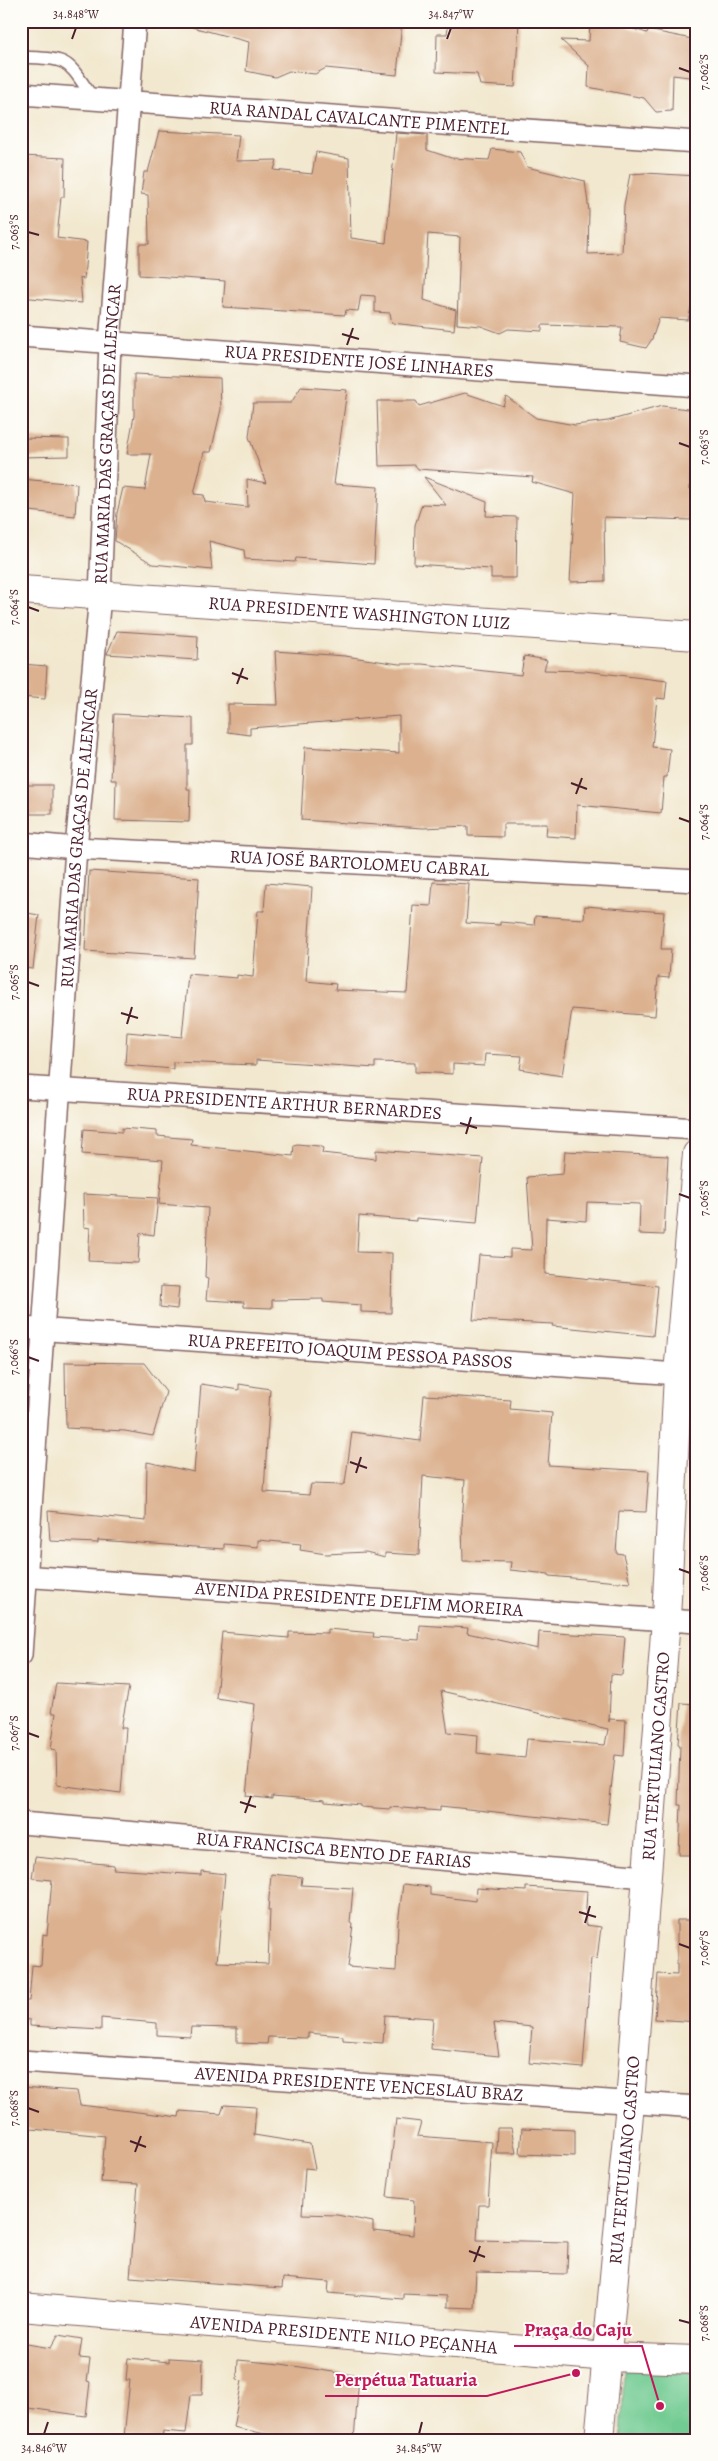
<svg xmlns="http://www.w3.org/2000/svg" width="718" height="2461" font-family="Alegreya,serif">
	<style>
		.green { fill: #71cb92; stroke: #5e755e }
		.building { fill: #dbb18f; fill-rule: evenodd }
		.lines { fill: none; stroke-linecap: round; stroke-linejoin: round }
		.lane-casing { stroke: #856564; stroke-width: 14 }
		.street-casing { stroke: #856564; stroke-width: 24 }
		.secondary-casing { stroke: #856564; stroke-width: 30 }
		.lane { stroke: #fff; stroke-width: 11 }
		.street { stroke: #fff; stroke-width: 21 }
		.secondary { stroke: #fff; stroke-width: 28 }
		.ticks { fill: none; stroke: #4a1f2b; stroke-width: 2 }
		.labels { text-anchor: middle; stroke-width: 4; stroke-linejoin: round; paint-order: stroke }
		.street-label { font-size: 18px; fill: #4a1f2b; stroke: #fdfcf7 }
		.leader { fill: none; stroke: #c2185b; stroke-width: 2 }
		.callout-dot { fill: #c2185b; stroke: #fdfcf7; stroke-width: 2 }
		.callout-label { font-size: 19px; text-anchor: middle; font-weight: bold; fill: #c2185b; stroke: #fdfcf7; stroke-width: 4; stroke-linejoin: round; paint-order: stroke }
		.neatline { fill: none; stroke: #4a1f2b; stroke-width: 2 }
		.ticks-label { font-size: 12px; text-anchor: middle; fill: #4a1f2b }
	</style>
	<rect width="100%" height="100%" fill="#fdfcf7"/>
	<filter id="ink" filterUnits="userSpaceOnUse"><feTurbulence type="fractalNoise" baseFrequency=".02" numOctaves="2"/><feDisplacementMap in="SourceGraphic" scale="10" xChannelSelector="R" yChannelSelector="G"/><feConvolveMatrix kernelMatrix="1 2 1 2 8 2 1 2 1" color-interpolation-filters="sRGB"/></filter>
	<filter id="wash" filterUnits="userSpaceOnUse"><feTurbulence type="fractalNoise" baseFrequency=".0096" numOctaves="4" result="noise"/><feDisplacementMap in="SourceGraphic" scale="20" xChannelSelector="R" yChannelSelector="G"/><feGaussianBlur stdDeviation="1.12" result="paint"/><feColorMatrix in="noise" values="0 0 0 0 0 0 0 0 0 0 0 0 0 0 0 0 0 1.4 0 .05"/><feComposite in="paint" operator="in"/></filter>
	<g filter="url(#wash)">
		<rect width="100%" height="100%" fill="#f2e8cf"/>
		<polygon class="green" points="624,2368 697,2373 697,2440 621,2440"/>
		<g id="blocks">
			<g class="building">
				<polygon points="193,21 402,21 397,75 326,68 315,74 289,71 275,77 246,71 249,42 192,27"/>
				<polygon points="449,21 519,21 515,87 480,85 477,74 436,72 437,34 447,34"/>
				<polygon points="590,21 607,21 647,33 648,30 697,40 697,78 673,75 672,111 656,112 644,98 588,87 589,66 561,40 589,41"/>
				<polygon points="159,131 239,135 236,161 277,160 274,170 312,174 316,152 349,158 351,238 386,243 396,133 427,135 427,150 451,158 489,160 492,149 520,152 527,167 585,181 589,211 588,254 622,253 624,205 630,174 645,173 697,176 697,303 692,304 688,320 659,318 652,339 646,348 620,342 622,327 542,325 542,331 508,329 500,333 481,326 457,324 460,237 428,234 424,300 456,310 454,330 392,323 390,313 375,312 375,296 361,295 358,311 346,310 345,315 223,307 225,281 139,275 139,244 149,244 148,195 141,194 144,172 148,172"/>
				<polygon points="21,156 65,158 64,197 61,197 57,238 87,242 84,279 80,278 82,303 21,297"/>
				<polygon points="134,374 220,378 221,409 211,452 204,452 194,494 204,495 205,502 248,507 247,479 266,483 249,437 253,403 291,403 301,387 347,390 334,484 378,487 374,564 296,558 295,562 245,559 244,550 209,541 212,570 153,564 115,541 117,513 123,488 145,490 151,454 127,454 134,416"/>
				<polygon points="465,393 503,406 506,396 536,418 575,425 608,421 662,406 697,410 697,443 691,443 690,489 694,489 691,520 604,517 605,581 570,582 575,494 532,482 533,477 418,469 415,465 379,466 377,401 416,401 419,406"/>
				<polygon points="21,438 69,439 69,456 21,457"/>
				<polygon points="424,477 487,502 486,516 517,517 516,578 491,578 491,569 414,564 415,525 422,504 446,505"/>
				<polygon points="21,479 77,484 75,516 21,510"/>
				<polygon points="117,631 198,636 197,660 107,654"/>
				<polygon points="275,651 345,656 399,664 422,664 521,675 524,656 547,660 544,670 585,671 667,681 665,699 657,698 652,747 670,749 667,777 664,777 661,813 577,805 576,838 546,836 547,824 503,824 503,837 468,836 468,826 423,828 301,820 305,747 399,753 399,716 250,728 250,735 228,732 228,704 278,705"/>
				<polygon points="21,664 47,666 45,699 21,697"/>
				<polygon points="114,714 193,718 193,745 187,745 187,789 190,789 189,822 115,820 116,780 111,780"/>
				<rect x="21" y="785" width="31" height="29"/>
				<polygon points="89,871 199,878 194,958 85,951"/>
				<polygon points="433,882 469,884 466,923 500,925 500,922 534,925 535,916 584,919 585,906 664,912 661,949 671,949 669,978 658,977 655,1016 572,1009 562,1076 520,1069 522,1056 485,1054 484,1066 453,1064 453,1074 415,1072 415,1063 375,1062 375,1068 256,1060 256,1065 173,1062 173,1069 125,1065 127,1032 182,1037 188,974 237,978 237,975 253,977 258,911 264,911 266,883 312,887 306,981 336,984 335,990 407,993 413,905 431,906"/>
				<polygon points="21,912 39,915 33,969 21,968"/>
				<polygon points="122,1128 157,1131 157,1136 192,1139 191,1145 293,1156 294,1145 297,1144 319,1146 323,1148 322,1153 376,1159 376,1150 483,1158 477,1223 416,1218 416,1221 359,1216 357,1252 392,1253 391,1313 361,1312 361,1305 323,1302 323,1299 272,1300 272,1308 244,1307 244,1302 206,1300 208,1278 205,1277 208,1208 159,1204 163,1160 82,1154 84,1129 122,1132"/>
				<polygon points="565,1151 668,1156 664,1235 639,1234 640,1204 587,1202 586,1221 546,1218 545,1274 658,1286 653,1336 552,1326 553,1324 473,1320 479,1255 510,1257 510,1249 532,1250 527,1177 563,1174"/>
				<polygon points="83,1194 158,1198 154,1235 140,1233 138,1263 88,1261 90,1228 84,1227"/>
				<polygon points="161,1286 179,1287 177,1309 160,1307"/>
				<polygon points="65,1362 144,1363 166,1392 153,1436 125,1431 66,1428"/>
				<polygon points="201,1384 239,1390 239,1384 270,1389 264,1492 309,1495 311,1484 342,1485 345,1483 352,1432 420,1441 424,1395 511,1400 510,1409 552,1413 548,1465 649,1471 646,1512 619,1511 616,1553 623,1554 630,1583 549,1576 549,1574 510,1570 511,1562 463,1561 462,1523 465,1480 423,1476 419,1555 385,1553 385,1557 366,1552 326,1554 300,1550 301,1544 258,1540 258,1547 224,1544 224,1549 98,1540 98,1543 50,1541 48,1511 146,1521 147,1462 194,1472"/>
				<path d="M420 1625 468 1628 467 1633 538 1649 539 1632 625 1637 622 1675 611 1674 609 1722V1719L626 1720 624 1756 615 1755 607 1824 440 1806V1811L390 1807V1809L361 1807V1805L325 1802V1800L272 1796V1799L246 1796 255 1704 216 1698 222 1632 289 1638V1632L327 1633V1629L374 1633 373 1637 419 1640ZM441 1691 608 1729 605 1745 527 1739 525 1758 477 1753 478 1735 448 1732Z"/>
				<polygon points="56,1683 129,1687 121,1728 126,1728 121,1793 57,1785 56,1750 51,1749 56,1713 51,1713"/>
				<polygon points="681,1703 697,1704 697,1855 679,1855 681,1805 678,1805 680,1745 678,1744"/>
				<polygon points="35,1857 114,1865 113,1869 201,1875 201,1871 225,1874 217,1962 268,1964 270,1910 268,1910 271,1874 302,1877 301,1885 353,1888 350,1923 353,1924 348,1967 396,1971 398,1923 403,1884 430,1887 430,1895 475,1901 476,1888 526,1891 526,1887 587,1891 585,1925 601,1927 597,1959 591,1958 583,2068 529,2063 532,2027 494,2023 499,2056 431,2049 433,2018 385,2015 383,2043 343,2040 343,2036 308,2033 308,2038 268,2037 267,2044 237,2043 237,2028 191,2027 190,2037 157,2035 157,2023 101,2018 101,2030 30,2026 30,2020 21,2019 21,2001 29,2001 32,1965 41,1966 43,1934 47,1935 52,1880 32,1878"/>
				<polygon points="677,1920 697,1920 697,2022 655,2019 658,1974 677,1975"/>
				<polygon points="21,2087 77,2091 80,2105 179,2117 180,2111 221,2114 224,2105 256,2107 254,2135 310,2144 315,2169 305,2168 302,2214 337,2215 373,2222 373,2231 413,2235 414,2200 387,2197 396,2119 421,2122 417,2136 492,2142 488,2205 479,2205 477,2240 568,2242 567,2274 476,2272 474,2308 447,2307 447,2296 403,2294 403,2299 328,2293 329,2282 283,2278 282,2288 130,2277 138,2184 101,2182 105,2136 21,2128"/>
				<polygon points="497,2128 511,2128 516,2153 496,2153"/>
				<polygon points="522,2128 575,2130 575,2156 520,2154"/>
				<polygon points="58,2335 82,2339 79,2358 90,2359 87,2381 90,2382 86,2416 21,2407 21,2343 51,2348"/>
				<polygon points="128,2358 169,2362 169,2358 203,2360 202,2395 191,2395 186,2433 163,2431 162,2440 124,2437 130,2380 126,2380"/>
				<polygon points="238,2360 281,2364 359,2376 354,2440 269,2440 270,2435 233,2427 242,2381 237,2380"/>
			</g>
		</g>
	</g>
	<g filter="url(#ink)">
		<use href="#blocks" fill-opacity="0" stroke="#856564" stroke-width="1"/>
		<g class="lines">
			<g class="lane-casing">
				<path id="lane" d="M21 57C71 59 66 59 93 98"/>
			</g>
			<g class="street-casing">
				<g id="street">
					<path id="s1" d="M21 94 697 142"/>
					<path id="s2" d="M21 336 697 386"/>
					<path id="s3" d="M21 843 76 848 697 881"/>
					<path id="s4" d="M21 1087 697 1129"/>
					<path id="s5" d="M21 1328 678 1374"/>
					<path id="s6" d="M21 1576 697 1622"/>
					<path id="s7" d="M21 1655 76 848 100 596 110 343 135 21"/>
					<path id="s8" d="M21 1823 646 1877"/>
					<path id="s9" d="M21 2061 697 2107"/>
				</g>
			</g>
			<g class="secondary-casing">
				<g id="secondary">
					<path id="s10" d="M21 590 697 636"/>
					<path id="s11" d="M21 2307 608 2357 697 2360"/>
					<path id="s12" d="M599 2440 630 2103 666 1619 678 1374 697 1154"/>
				</g>
			</g>
			<use href="#lane" class="lane"/>
			<use href="#street" class="street"/>
			<use href="#secondary" class="secondary"/>
		</g>
	</g>
	<path class="ticks" d="M72 39 76 28M447 39 451 28M679 68 690 72M28 232 39 235M342 334 359 339M347 345 353 328M679 443 690 447M28 607 39 611M232 673 248 679M237 684 243 668M571 783 587 789M576 794 582 778M679 818 690 822M28 982 39 986M121 1013 138 1018M127 1024 132 1007M460 1123 477 1128M466 1134 471 1117M679 1194 690 1198M28 1357 39 1361M350 1462 367 1468M356 1473 361 1457M679 1569 690 1573M28 1733 39 1737M240 1802 256 1807M245 1813 251 1796M579 1912 596 1917M585 1923 590 1906M679 1944 690 1948M28 2108 39 2112M130 2141 146 2147M135 2152 141 2136M469 2251 485 2257M474 2262 480 2246M679 2320 690 2323M44 2434 48 2422M419 2434 422 2422"/>
	<g class="labels">
		<g class="street-label">
			<text dy="6" stroke="none"><textPath href="#s1" startOffset="339">RUA RANDAL CAVALCANTE PIMENTEL</textPath></text>
			<text dy="6" stroke="none"><textPath href="#s2" startOffset="339">RUA PRESIDENTE JOSÉ LINHARES</textPath></text>
			<text dy="6" stroke="none"><textPath href="#s7" startOffset="1224">RUA MARIA DAS GRAÇAS DE ALENCAR</textPath></text>
			<text dy="6" stroke="none"><textPath href="#s10" startOffset="339">RUA PRESIDENTE WASHINGTON LUIZ</textPath></text>
			<text dy="6" stroke="none"><textPath href="#s7" startOffset="819">RUA MARIA DAS GRAÇAS DE ALENCAR</textPath></text>
			<text dy="6" stroke="none"><textPath href="#s3" startOffset="339">RUA JOSÉ BARTOLOMEU CABRAL</textPath></text>
			<text dy="6" stroke="none"><textPath href="#s4" startOffset="264">RUA PRESIDENTE ARTHUR BERNARDES</textPath></text>
			<text dy="6" stroke="none"><textPath href="#s5" startOffset="330">RUA PREFEITO JOAQUIM PESSOA PASSOS</textPath></text>
			<text dy="6" stroke="none"><textPath href="#s6" startOffset="339">AVENIDA PRESIDENTE DELFIM MOREIRA</textPath></text>
			<text dy="6" stroke="none"><textPath href="#s12" startOffset="686">RUA TERTULIANO CASTRO</textPath></text>
			<text dy="6" stroke="none"><textPath href="#s8" startOffset="314">RUA FRANCISCA BENTO DE FARIAS</textPath></text>
			<text dy="6" stroke="none"><textPath href="#s9" startOffset="339">AVENIDA PRESIDENTE VENCESLAU BRAZ</textPath></text>
			<text dy="6" stroke="none"><textPath href="#s12" startOffset="281">RUA TERTULIANO CASTRO</textPath></text>
			<text dy="6" stroke="none"><textPath href="#s11" startOffset="324">AVENIDA PRESIDENTE NILO PEÇANHA</textPath></text>
		</g>
	</g>
	<path class="leader" d="M660 2406L642 2346H514M576 2373L487 2396H325"/>
	<g class="callout-dot">
		<circle cx="660" cy="2406" r="5"/>
		<circle cx="576" cy="2373" r="5"/>
	</g>
	<g class="callout-label">
		<text x="578" y="2336">Praça do Caju</text>
		<text x="406" y="2386">Perpétua Tatuaria</text>
	</g>
	<rect width="718" height="2461" fill="none" stroke="#fdfcf7" stroke-width="55"/>
	<rect x="28" y="28" width="662" height="2406" class="neatline"/>
	<g class="ticks-label">
		<text x="76" y="18">34.848°W</text>
		<text x="451" y="18">34.847°W</text>
		<text transform="translate(704 72) rotate(-90)" y="4">7.062°S</text>
		<text transform="translate(14 232) rotate(-90)" y="4">7.063°S</text>
		<text transform="translate(704 447) rotate(-90)" y="4">7.063°S</text>
		<text transform="translate(14 607) rotate(-90)" y="4">7.064°S</text>
		<text transform="translate(704 822) rotate(-90)" y="4">7.064°S</text>
		<text transform="translate(14 982) rotate(-90)" y="4">7.065°S</text>
		<text transform="translate(704 1198) rotate(-90)" y="4">7.065°S</text>
		<text transform="translate(14 1357) rotate(-90)" y="4">7.066°S</text>
		<text transform="translate(704 1573) rotate(-90)" y="4">7.066°S</text>
		<text transform="translate(14 1733) rotate(-90)" y="4">7.067°S</text>
		<text transform="translate(704 1948) rotate(-90)" y="4">7.067°S</text>
		<text transform="translate(14 2108) rotate(-90)" y="4">7.068°S</text>
		<text transform="translate(704 2323) rotate(-90)" y="4">7.068°S</text>
		<text x="44" y="2452">34.846°W</text>
		<text x="419" y="2452">34.845°W</text>
	</g>
</svg>
